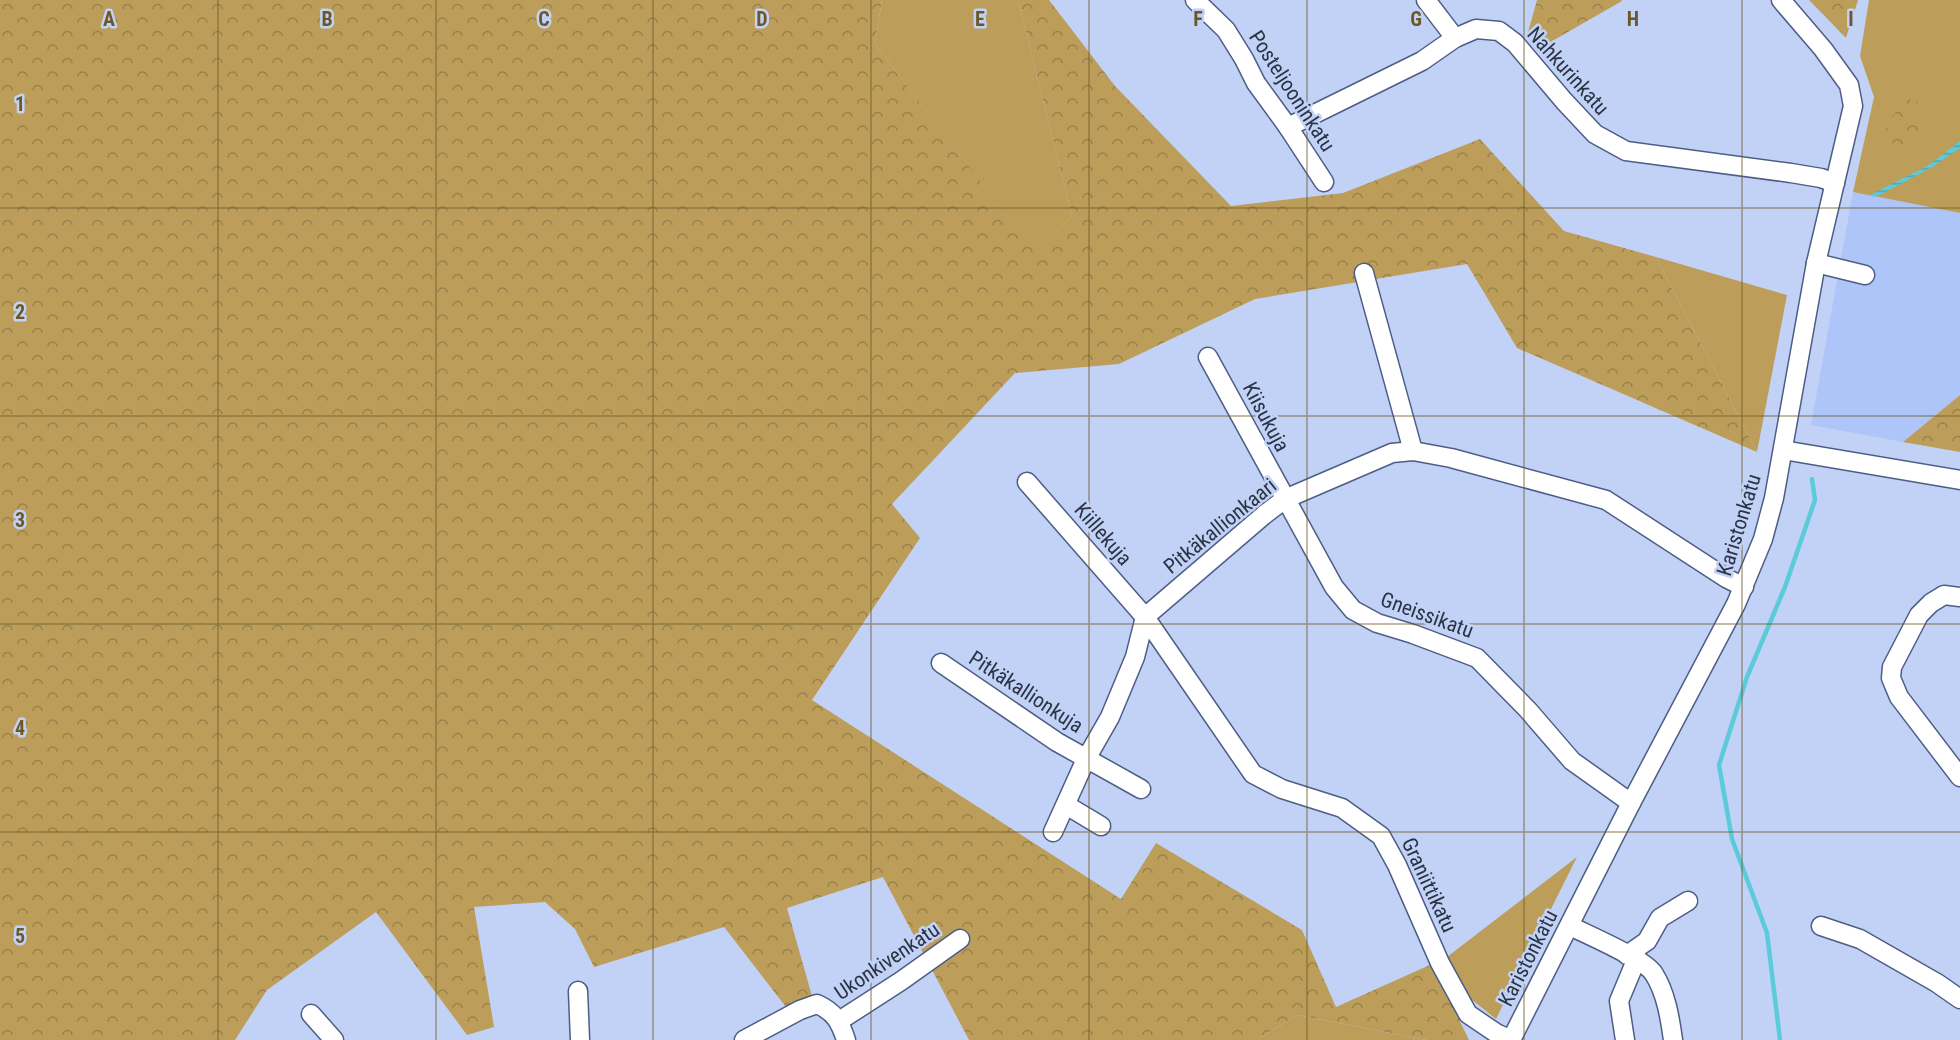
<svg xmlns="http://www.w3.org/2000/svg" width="1960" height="1040" font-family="'Roboto Condensed',sans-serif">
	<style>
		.built { fill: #aec5f9 }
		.green { fill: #bc9e5a }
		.forest { fill: url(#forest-crowns) }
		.water { fill: url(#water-rules) }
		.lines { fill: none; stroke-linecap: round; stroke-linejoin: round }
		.stream { stroke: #5ccbd9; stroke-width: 4.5 }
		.minor-casing { stroke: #4d5d85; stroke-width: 21 }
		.minor { stroke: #fff; stroke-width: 18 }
		.grid { fill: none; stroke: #6c5726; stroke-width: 1.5; stroke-opacity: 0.55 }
		.labels { text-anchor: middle; stroke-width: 5; stroke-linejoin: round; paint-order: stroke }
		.street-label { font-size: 21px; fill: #2b3345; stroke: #c2d2f7 }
		.grid-label { font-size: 20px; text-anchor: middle; font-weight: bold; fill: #6c5726; stroke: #c2d2f7; stroke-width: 5; stroke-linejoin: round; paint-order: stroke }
	</style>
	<defs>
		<pattern id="forest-crowns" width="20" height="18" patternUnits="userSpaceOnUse" patternTransform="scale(1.5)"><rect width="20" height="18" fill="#bc9e5a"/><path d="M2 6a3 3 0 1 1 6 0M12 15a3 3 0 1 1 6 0" fill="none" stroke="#99814c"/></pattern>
		<pattern id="water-rules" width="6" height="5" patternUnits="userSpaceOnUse" patternTransform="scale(1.5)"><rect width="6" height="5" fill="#5ccbd9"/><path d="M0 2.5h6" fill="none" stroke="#4ca5b2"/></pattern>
	</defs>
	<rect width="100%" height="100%" fill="#c2d2f7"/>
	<polygon class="built" points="1853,192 1960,213 1960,395 1903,442 1811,425"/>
	<g class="green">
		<polygon points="882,0 1018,0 1072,216 1035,253 875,44"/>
		<polygon points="1869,0 1960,0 1960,213 1853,192 1874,97 1860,56"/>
		<polygon points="1656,257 1787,295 1757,452"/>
		<polygon points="1577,857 1496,1019 1466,995 1447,957"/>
		<polygon points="1297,1015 1427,1040 1257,1040"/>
	</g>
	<g class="forest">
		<polygon points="0,0 882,0 875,44 1035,252 1072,216 1018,0 1049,0 1115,86 1231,206 1343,193 1480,139 1564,231 1656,257 1757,452 1517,348 1467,264 1255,299 1119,364 1015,373 892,504 920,538 812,700 1121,899 1156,843 1302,930 1336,1007 1432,964 1469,1040 1427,1040 1297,1015 1257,1040 969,1040 883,877 787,908 812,996 786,1007 724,927 594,967 575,929 545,902 474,907 494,1027 467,1035 376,912 267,990 235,1040 0,1040"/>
		<polygon points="1537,0 1621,0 1622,1 1540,48 1528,32"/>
		<polygon points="1809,0 1858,0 1846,38"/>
		<path d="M1909 99 1917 102 1923 108 1919 117 1920 139C1908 148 1896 148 1885 137 1886 120 1898 110 1909 99Z"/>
		<polygon points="1960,395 1960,452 1903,442"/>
	</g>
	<polygon class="water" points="1960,141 1960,148 1932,167 1876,197 1870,195 1929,165"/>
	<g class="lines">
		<polyline class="stream" points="1780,1040 1767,933 1732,839 1719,765 1747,677 1785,587 1815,500 1812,479"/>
		<g class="minor-casing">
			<g id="minor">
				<polyline points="1195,0 1226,30 1244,59 1256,83 1288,127 1324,182"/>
				<polyline points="1426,0 1455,38"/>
				<polyline points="1288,127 1422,61 1455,38 1476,29 1499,31 1515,43 1564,101 1595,134 1626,151 1791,173 1821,178 1835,183"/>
				<polyline points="1816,263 1865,275"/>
				<polyline points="1364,273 1413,451"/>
				<polyline points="1208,357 1334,587 1353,610 1377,623 1413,634 1477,658 1528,710 1572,761 1631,803"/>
				<polyline points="1783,450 1960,480"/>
				<polyline points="1027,482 1145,617 1253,774 1282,789 1342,808 1381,836 1397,865 1440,963 1468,1014 1496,1033 1512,1040"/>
				<polyline points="1960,597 1944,595 1931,603 1919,615 1892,667 1891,678 1899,697 1960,777"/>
				<polyline points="941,663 1057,742 1141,789"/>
				<polyline points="1066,805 1101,826"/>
				<polyline points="1053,832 1086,759 1110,717 1135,657 1145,617 1264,515 1285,499 1392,453 1413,451 1451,458 1606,500 1726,578 1744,587"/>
				<path d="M1570 926C1588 935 1645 959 1654 974 1666 993 1670 1018 1673 1040"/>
				<polyline points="1821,926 1860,939 1937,983 1960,999"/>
				<polyline points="1627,955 1647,941 1660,918 1688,901"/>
				<polyline points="578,991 580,1040"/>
				<polyline points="311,1014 334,1040"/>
				<polyline points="839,1021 901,981 960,939"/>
				<path d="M744 1040 800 1010 817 1004C835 1012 840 1022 846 1040"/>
				<polyline points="1511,1040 1631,803 1736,604 1763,539 1774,498 1816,263 1853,106 1849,85 1823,49 1781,0"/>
				<polyline points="1625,1040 1619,1001 1637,958"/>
			</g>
		</g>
		<use href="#minor" class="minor"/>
	</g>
	<path class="grid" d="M218 0V1040M436 0V1040M653 0V1040M871 0V1040M1089 0V1040M1307 0V1040M1524 0V1040M1742 0V1040M0 208H1960M0 416H1960M0 624H1960M0 832H1960"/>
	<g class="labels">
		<g class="street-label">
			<text transform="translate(1568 71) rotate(48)" y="7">Nahkurinkatu</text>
			<text transform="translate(1292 91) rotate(57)" y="7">Posteljooninkatu</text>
			<text transform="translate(1266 417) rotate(62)" y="7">Kiisukuja</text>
			<text transform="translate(1739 525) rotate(-73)" y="7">Karistonkatu</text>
			<text transform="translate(1220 526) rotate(-39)" y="7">Pitkäkallionkaari</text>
			<text transform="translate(1103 534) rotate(49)" y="7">Kiillekuja</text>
			<text transform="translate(1427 615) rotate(20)" y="7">Gneissikatu</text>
			<text transform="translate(1026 692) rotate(33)" y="7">Pitkäkallionkuja</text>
			<text transform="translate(1429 885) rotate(65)" y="7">Graniittikatu</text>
			<text transform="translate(1528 958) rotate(-63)" y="7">Karistonkatu</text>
			<text transform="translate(887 961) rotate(-34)" y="7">Ukonkivenkatu</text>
		</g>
	</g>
	<g class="grid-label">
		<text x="109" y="26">A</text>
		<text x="327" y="26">B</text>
		<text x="544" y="26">C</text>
		<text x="762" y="26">D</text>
		<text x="980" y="26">E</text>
		<text x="1198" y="26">F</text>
		<text x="1416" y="26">G</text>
		<text x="1633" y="26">H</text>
		<text x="1851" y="26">I</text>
		<text x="20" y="111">1</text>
		<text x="20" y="319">2</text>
		<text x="20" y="527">3</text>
		<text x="20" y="735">4</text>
		<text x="20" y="943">5</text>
	</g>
</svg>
